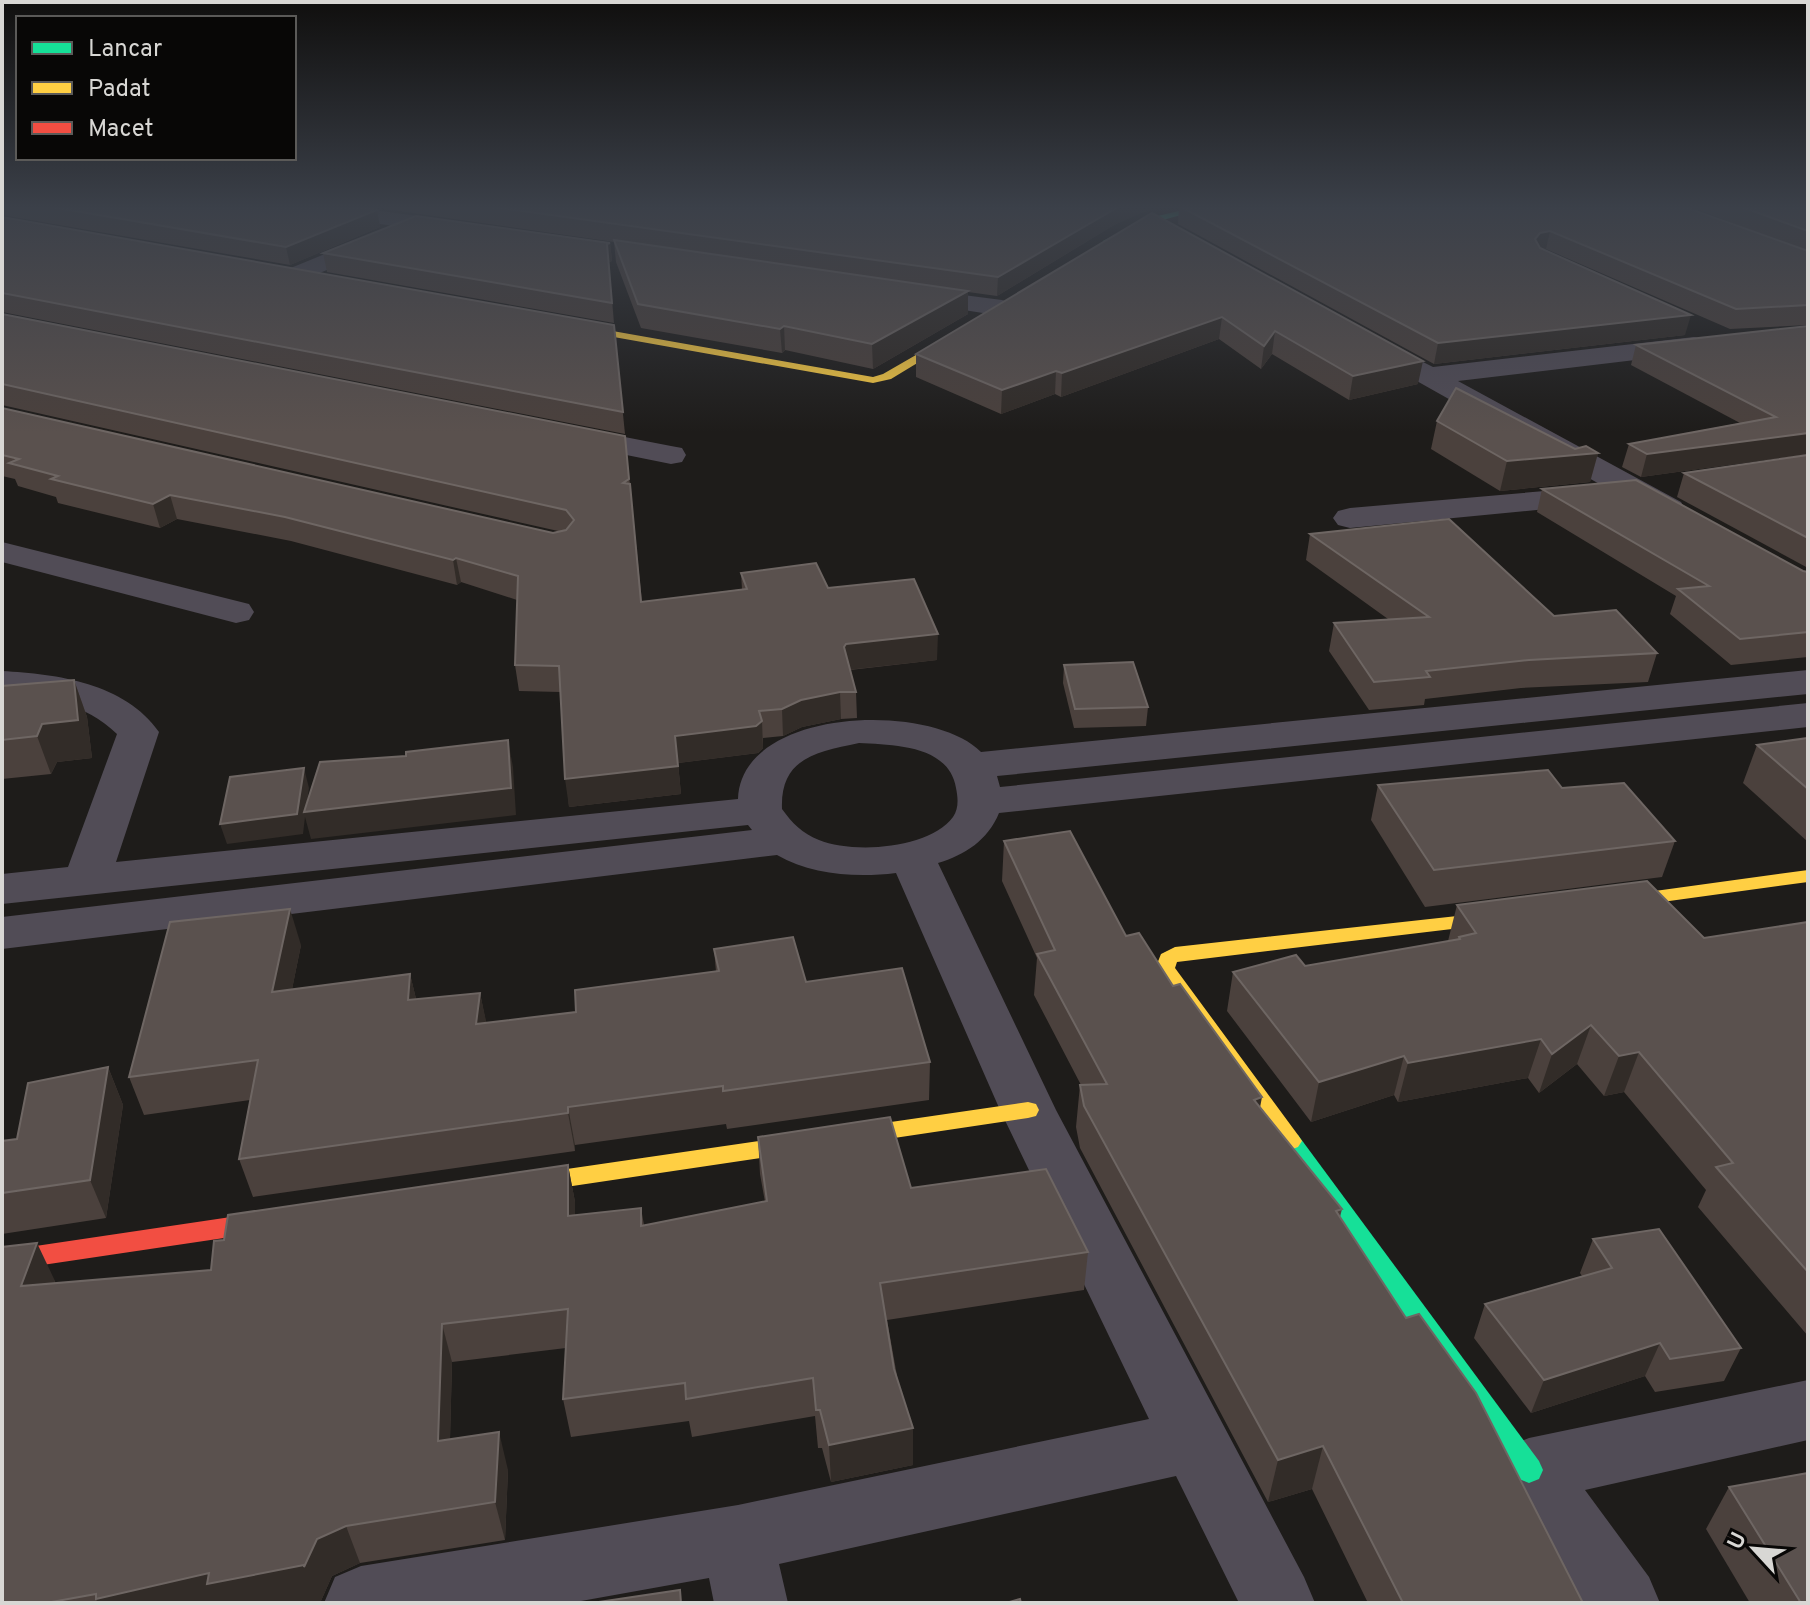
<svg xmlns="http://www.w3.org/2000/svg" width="1810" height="1605" font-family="Overpass,sans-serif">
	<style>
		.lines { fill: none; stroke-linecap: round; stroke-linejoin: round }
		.street { fill: #514c56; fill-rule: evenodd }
		.fast { fill: #16e098; fill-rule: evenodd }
		.slow { fill: #ffcf43; fill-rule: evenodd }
		.jam { fill: #f24e42; fill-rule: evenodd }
		.wall { fill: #4b413d }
		.shaded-wall { fill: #322c28 }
		.building { fill: #5a514e; stroke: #6e6663; stroke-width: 2 }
	</style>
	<rect width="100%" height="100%" fill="#1e1c1a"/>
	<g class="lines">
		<g class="street">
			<polygon points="295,207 352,207 461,222 472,229 461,236 306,213"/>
			<polygon points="381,231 389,233 392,238 389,243 299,282 281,282 278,277 281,272"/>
			<polygon points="909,288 1002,300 1011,303 1015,308 1011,313 1002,316 900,300 897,295 900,290"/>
			<path d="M1369 335 1433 367 1694 337 1703 339 1707 345 1703 351 1694 353 1458 381 1681 502 1685 509 1681 516C1656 522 1633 502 1612 490L1614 494 1609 501 1598 504 1350 528 1338 525 1333 518 1338 511 1350 508 1603 486 1360 349 1356 343 1360 337Z"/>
			<polygon points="568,426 671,446 682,448 686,455 682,462 671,464 557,441 553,435 557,429"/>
			<polygon points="2,542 249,604 254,612 249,620 236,623 2,562"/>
			<path d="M1808 670V694L997 776 1000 787 1808 703V727L999 813C988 840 965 855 938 863L1056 1110 1304 1577 1315 1603H1239L1176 1476 779 1564 788 1603H714L709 1578 570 1603H324L335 1577 361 1566 738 1505 1149 1419 1000 1110 896 873C857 878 811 875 777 855L2 949V917L752 830 748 825 2 904V874L68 867 117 734C85 703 45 697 2 695V671C57 674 125 683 159 732L116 862 738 799C741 707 931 701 981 752ZM859 743C894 745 949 745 956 788 958 798 959 808 953 817 930 849 853 854 819 840 803 834 792 823 782 809 780 758 816 752 859 743Z"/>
			<polygon points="1808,1380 1808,1440 1585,1490 1649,1577 1660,1603 1579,1603 1505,1493 1494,1470 1505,1447 1529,1438"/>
		</g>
		<g class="fast">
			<polygon points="1196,207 1211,207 1155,222 1111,243 1103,241 1149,218"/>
			<polygon points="1290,1132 1298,1135 1539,1461 1543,1470 1539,1479 1529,1483 1519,1479 1282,1147 1278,1141 1282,1135"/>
		</g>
		<g class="slow">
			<polygon points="556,321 873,377 883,374 961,329 970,331 891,379 873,383 552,326 551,324"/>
			<polygon points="1808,870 1808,882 1604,910 1594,904 1604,898"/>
			<polygon points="1512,910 1519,911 1522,916 1519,921 1177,962 1175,968 1298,1135 1302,1141 1298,1147 1290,1150 1282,1147 1155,969 1161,954 1175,947"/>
			<polygon points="1028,1102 1036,1104 1039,1110 1036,1116 1028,1118 512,1195 504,1193 500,1186 504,1179 512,1177"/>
		</g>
		<polygon class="jam" points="285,1209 294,1212 297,1219 294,1226 285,1229 2,1271 2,1251"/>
	</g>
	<g class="wall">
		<polygon points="2,207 359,207 377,210 380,227 290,265 2,215"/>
		<polygon points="372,207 1166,207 1143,212 1114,225 997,296 968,292 968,314 873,369 785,350 782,353 641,328 616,262 614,242"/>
		<polygon points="1179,207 1685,207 1776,240 1691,207 1808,207 1808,325 1730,329 1546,249 1544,250 1685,335 1434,364 1178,224"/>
		<polygon points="1152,213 1418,384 1349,400 1272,354 1261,369 1219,339 1061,397 1055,394 1001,414 916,377 916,354"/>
		<polygon points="2,217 614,325 625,434 2,312"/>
		<polygon points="610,243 612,261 609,262 614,323 327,272 323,253"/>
		<polygon points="2,314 625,436 642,602 742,589 741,573 828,588 937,660 850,670 856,692 857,718 841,719 802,727 783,736 763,738 763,748 758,753 678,763 681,794 569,807 560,692 519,691 515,665 517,600 461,582 457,585 291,541 177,519 160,528 58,503 56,497 18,486 15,479 2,476 2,408 553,533 558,531 2,405"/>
		<polygon points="1808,326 1808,454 1641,477 1622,467 1629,444 1740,423 1631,365 1636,345"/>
		<polygon points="1437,421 1598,453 1590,482 1500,491 1431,449"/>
		<polygon points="1808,455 1808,568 1677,497 1684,473"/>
		<polygon points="1542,489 1808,572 1808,657 1731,665 1670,614 1676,596 1537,512"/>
		<polygon points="1310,534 1554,616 1657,653 1648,682 1521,688 1425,699 1424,705 1369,710 1329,651 1334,623 1388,619 1306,560"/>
		<polygon points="1064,665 1148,707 1146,726 1074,728 1063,683"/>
		<polygon points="74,680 87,717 92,758 57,762 51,774 2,779 2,686"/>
		<polygon points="1808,738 1808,842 1743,783 1757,745"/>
		<polygon points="1378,785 1562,788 1675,841 1662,877 1425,907 1371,820"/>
		<polygon points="1004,841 1126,936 1173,986 1260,1107 1342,1209 1340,1217 1583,1603 1368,1603 1312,1489 1268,1502 1080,1148 1076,1127 1080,1085 1081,1085 1034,995 1037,958 1002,881"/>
		<polygon points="1457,905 1704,938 1808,922 1808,1336 1698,1207 1706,1190 1624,1092 1604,1096 1577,1064 1539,1093 1528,1078 1398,1102 1394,1095 1311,1122 1227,1011 1233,972 1305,966 1448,941"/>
		<polygon points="301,945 292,989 410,974 416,999 480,993 486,1023 576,1012 716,972 714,949 806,982 930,1062 929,1100 727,1129 726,1124 575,1145 575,1151 253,1197 239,1159 250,1100 144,1115 129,1077"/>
		<polygon points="108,1067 123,1105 106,1218 2,1234 2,1141 17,1139"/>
		<polygon points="758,1137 911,1188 1088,1252 1084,1290 887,1320 913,1465 831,1482 822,1448 818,1448 815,1416 692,1437 689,1421 571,1437 563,1399 566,1348 452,1362 450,1439 508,1470 505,1540 360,1563 332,1576 320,1603 2,1603 2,1247 55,1281 55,1283 211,1270 568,1165 575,1202 575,1215 641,1208 644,1225 765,1202 760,1174"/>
		<polygon points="1593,1239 1741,1348 1724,1381 1655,1392 1645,1376 1531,1413 1474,1338 1485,1304 1582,1276 1580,1273"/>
		<polygon points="1729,1487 1808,1603 1750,1603 1706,1529"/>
	</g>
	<g class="shaded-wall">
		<polygon points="1118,207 1166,207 1143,212 1114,225 997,296 998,277"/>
		<polygon points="377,210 380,227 290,265 286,247"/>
		<polygon points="1550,231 1546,249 1536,251 1535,239 1540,233"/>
		<polygon points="610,243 612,261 609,262 614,323 607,244"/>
		<polygon points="968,291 968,314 873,369 872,344"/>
		<polygon points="1691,315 1685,335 1434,364 1438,343"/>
		<polygon points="1222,317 1219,339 1061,397 1062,373"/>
		<polygon points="784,326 785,350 782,353 780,329"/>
		<polygon points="1275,331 1272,354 1261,369 1264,346"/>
		<polygon points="1423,361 1418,384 1349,400 1353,376"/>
		<polygon points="1056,371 1055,394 1001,414 1002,390"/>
		<polygon points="1808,433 1808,454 1641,477 1647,454"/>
		<polygon points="1598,453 1590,482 1500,491 1507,461"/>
		<polygon points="170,495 177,519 160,528 153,504"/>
		<polygon points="456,558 461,582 457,585 453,560"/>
		<polygon points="938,634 937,660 847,670 844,647 846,644"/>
		<polygon points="74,680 87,717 92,758 57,762 51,774 37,736 42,724"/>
		<polygon points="840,692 841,719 802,727 783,736 782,709 801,700"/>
		<polygon points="762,721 763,748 758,753 678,763 681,794 569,807 565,779 675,736"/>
		<polygon points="508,740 513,767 516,815 311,839 305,817 303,834 227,844 220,824 304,768 309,788 306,811"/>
		<polygon points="290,909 301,945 284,1029 272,992"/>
		<polygon points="410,974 419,1011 408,1000"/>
		<polygon points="480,993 488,1030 476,1024"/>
		<polygon points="1591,1025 1577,1064 1539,1093 1552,1054"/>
		<polygon points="1541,1039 1528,1078 1398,1102 1408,1063"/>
		<polygon points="1639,1052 1624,1092 1604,1096 1619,1056"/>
		<polygon points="1404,1056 1394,1095 1311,1122 1319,1082"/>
		<polygon points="108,1067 123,1105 106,1218 90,1180"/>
		<polygon points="1262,1097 1254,1140 1254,1100"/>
		<polygon points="568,1107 575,1145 575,1151 568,1113"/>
		<polygon points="568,1165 575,1202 575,1254 568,1216"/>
		<polygon points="37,1243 55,1281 40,1324 21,1286"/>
		<polygon points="442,1324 452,1362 449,1478 438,1441"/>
		<polygon points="1660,1343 1645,1376 1531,1413 1544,1380"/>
		<polygon points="913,1428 913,1465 831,1482 829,1445"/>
		<polygon points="499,1432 508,1470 505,1540 495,1502"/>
		<polygon points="1323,1446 1312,1489 1268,1502 1278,1460"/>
		<polygon points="346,1526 360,1563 332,1576 320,1603 98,1603 96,1599 317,1539"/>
	</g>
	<g class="building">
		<polygon points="52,207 359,207 377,210 286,247"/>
		<polygon points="493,207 1118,207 998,277"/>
		<polygon points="1181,207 1685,207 1808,251 1808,305 1736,309 1550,231 1540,233 1535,239 1540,248 1691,315 1438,343"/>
		<polygon points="1742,207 1808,207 1808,231"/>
		<polygon points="1152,213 1423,361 1353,376 1275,331 1264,346 1222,317 1062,373 1056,371 1002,390 916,354"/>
		<polygon points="416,216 610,243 607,244 612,303 323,253"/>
		<polygon points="2,217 614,325 623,412 2,293"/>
		<polygon points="614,240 968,291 872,344 784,326 780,329 638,304"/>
		<polygon points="2,314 625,436 629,479 623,483 630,484 641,602 747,589 741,573 816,563 828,588 914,579 938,634 846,644 844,647 856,692 840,692 801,700 782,709 759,711 762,721 756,726 675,736 678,766 565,779 559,666 515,665 518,576 456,558 453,560 285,517 170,495 153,504 51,479 58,476 9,463 19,459 2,455 2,408 553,533 566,530 574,520 566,510 2,384"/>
		<polygon points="1808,326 1808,433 1647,454 1629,444 1776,417 1636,345"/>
		<polygon points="1456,388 1575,449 1586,446 1598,453 1507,461 1437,421"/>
		<polygon points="1808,455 1808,538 1684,473"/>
		<polygon points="1636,480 1803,571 1808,572 1808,632 1740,639 1678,589 1709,586 1542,489"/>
		<polygon points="1449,519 1554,616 1616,610 1657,653 1529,660 1426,671 1430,677 1374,682 1334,623 1429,617 1310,534"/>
		<polygon points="1133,662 1148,707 1075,709 1064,665"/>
		<polygon points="74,680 78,720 42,724 37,736 2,740 2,686"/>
		<polygon points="1808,738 1808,789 1757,745"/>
		<polygon points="508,740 511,788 304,812 320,762 406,756 406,752"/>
		<polygon points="304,768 297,814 220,824 230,777"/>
		<polygon points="1548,770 1562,788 1624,783 1675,841 1434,870 1378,785"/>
		<polygon points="1070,831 1126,936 1139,933 1173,986 1180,984 1262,1097 1254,1100 1342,1209 1336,1211 1406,1318 1419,1314 1476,1393 1583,1603 1403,1603 1323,1446 1278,1460 1084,1106 1080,1085 1107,1084 1037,954 1055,950 1004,841"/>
		<polygon points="1647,881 1704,938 1808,922 1808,1272 1716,1167 1733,1163 1639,1052 1619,1056 1591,1025 1552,1054 1541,1039 1408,1063 1404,1056 1319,1082 1233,972 1296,955 1305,966 1460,939 1459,937 1476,933 1457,905"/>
		<polygon points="290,909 272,992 410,974 408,1000 480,993 476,1024 576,1012 575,990 719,971 714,949 793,937 806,982 902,968 930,1062 723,1091 723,1086 568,1107 568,1113 239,1159 258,1060 129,1077 170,922"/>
		<polygon points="108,1067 90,1180 2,1193 2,1141 17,1139 28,1083"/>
		<polygon points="890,1117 911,1188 1046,1169 1088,1252 880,1283 894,1369 913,1428 829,1445 820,1410 816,1410 813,1378 686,1399 685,1383 563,1399 568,1309 442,1324 438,1441 499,1432 495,1502 346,1526 317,1539 304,1567 304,1565 207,1584 209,1573 96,1599 96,1594 46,1603 2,1603 2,1247 37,1243 21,1286 211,1270 214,1241 224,1240 228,1215 568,1165 568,1216 641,1208 641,1226 767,1201 758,1137"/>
		<polygon points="1659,1229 1741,1348 1670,1359 1660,1343 1544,1380 1485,1304 1612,1268 1593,1239"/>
		<polygon points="1808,1473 1808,1603 1801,1603 1729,1487"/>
		<polygon points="680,1590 681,1603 592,1603"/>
		<polygon points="1020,1599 1021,1603 1006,1603"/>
	</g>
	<linearGradient id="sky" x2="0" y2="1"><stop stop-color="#100f0e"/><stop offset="0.48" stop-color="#3b4049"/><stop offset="1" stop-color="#3b4049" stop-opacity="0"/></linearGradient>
	<rect width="1810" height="432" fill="url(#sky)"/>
	<rect width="1810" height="1605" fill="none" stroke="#d8d7d4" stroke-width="8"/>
	<rect x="16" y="16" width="280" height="144" fill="#080706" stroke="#5b5a58" stroke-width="2"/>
	<rect x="32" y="42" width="40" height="12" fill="#16e098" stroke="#5b5a58" stroke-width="2"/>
	<text x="88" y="56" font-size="24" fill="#d8d7d4">Lancar</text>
	<rect x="32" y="82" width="40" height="12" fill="#ffcf43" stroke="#5b5a58" stroke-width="2"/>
	<text x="88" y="96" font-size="24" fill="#d8d7d4">Padat</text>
	<rect x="32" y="122" width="40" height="12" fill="#f24e42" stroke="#5b5a58" stroke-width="2"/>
	<text x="88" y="136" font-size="24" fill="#d8d7d4">Macet</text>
	<g transform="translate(1754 1549) rotate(296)" stroke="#080706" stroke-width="6" paint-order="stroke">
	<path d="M0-6L14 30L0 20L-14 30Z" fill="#d8d7d4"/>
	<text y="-12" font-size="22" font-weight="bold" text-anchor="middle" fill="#d8d7d4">U</text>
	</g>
</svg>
